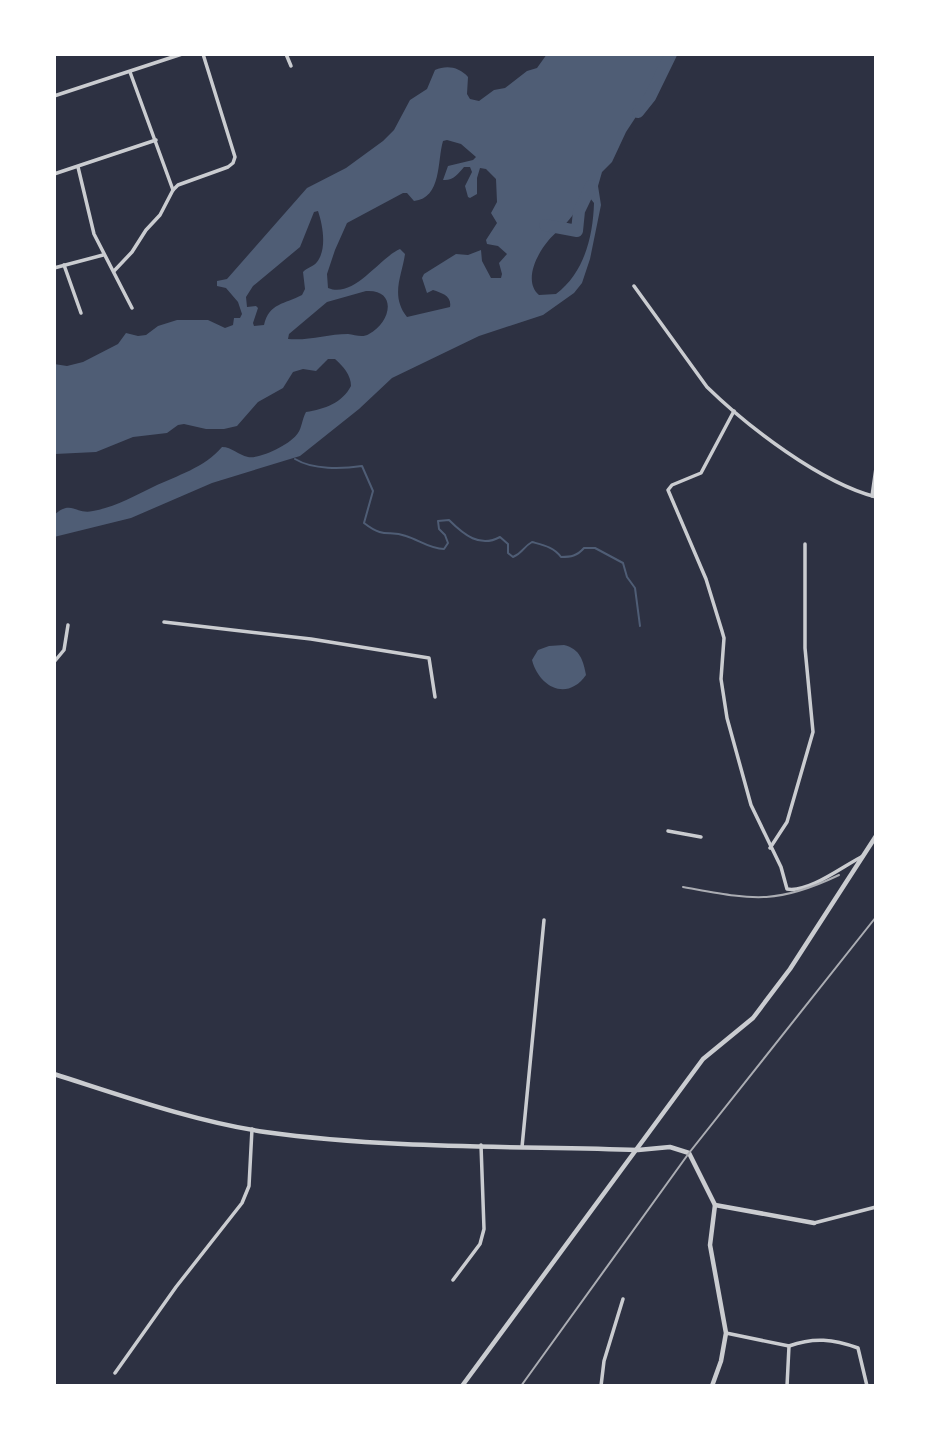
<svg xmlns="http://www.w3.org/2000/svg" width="930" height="1440" font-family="Figtree,sans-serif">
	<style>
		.water { fill: #4f5d75; fill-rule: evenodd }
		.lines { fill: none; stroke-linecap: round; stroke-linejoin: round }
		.stream { stroke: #4f5d75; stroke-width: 2 }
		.river { stroke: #4f5d75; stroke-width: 12 }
		.minor { stroke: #caccd0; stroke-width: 3.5 }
		.tertiary { stroke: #caccd0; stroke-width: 4.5 }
		.rail { stroke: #abadb3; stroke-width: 2 }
	</style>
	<rect width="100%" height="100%" fill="#2d3142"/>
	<g class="water">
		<path d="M547 54H668L647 100 626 132 612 162 602 172 598 186 601 205 590 259 582 283 574 293 543 315 479 336 392 378 359 409 300 456 212 483 131 518 54 537V515C72 499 75 515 93 511 115 507 134 496 153 487 178 475 204 468 222 447 232 447 238 455 248 457 261 459 291 444 298 433 302 427 302 419 306 412 325 409 342 403 351 386 351 375 343 366 335 359H328L316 371 303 369 293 372 283 388 258 402 237 426 224 429H206L184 424 178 425 167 433 133 437 96 452 55 454 54 364 67 366 83 362 118 344 126 333 138 336 146 335 158 326 177 320H208L225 328 233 325 234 318H240L242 314 238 302 226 288 217 286V281L227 279 307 188 346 168 383 141 394 130 410 100 427 89 435 70C447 65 459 67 468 77L467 94 470 99 479 101 494 90 505 88 527 71 537 68ZM447 140 461 144 476 157 473 160 448 166 443 180C453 181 458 174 464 167H470L472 172 465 186 468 197 470 198 477 194V178L480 168 486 169 496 179 497 202 491 213 497 223 486 240 487 244 498 246 507 254 499 263 502 274 501 278H491L482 261 481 250 468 255 456 254 424 274 422 278 427 293 433 290C442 293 452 296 450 307L407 317C390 295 402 276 405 254L400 249C379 258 354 299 328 288L327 274 335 250 347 223 403 193H407L414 201C442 198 437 161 443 141ZM590 198 594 203C593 237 584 273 556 294L539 295C523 281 537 254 548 241 554 233 562 229 568 221 576 213 578 201 590 198ZM318 211C323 226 327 249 317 262 313 267 308 267 303 272L305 289 302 295C285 304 269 303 264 325L254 326 253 323 258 308 256 306 247 307 246 297 253 286 300 247 314 212ZM366 291C398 289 391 323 369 334 363 338 355 335 348 334 328 334 308 341 288 339L289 334 327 302Z"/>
		<path d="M564 645C580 649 583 660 586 675 567 702 539 687 532 660L538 650 549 646Z"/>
	</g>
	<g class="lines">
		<path class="stream" d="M295 459C313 470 342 469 362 466L373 491 364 523C386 540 388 529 406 536 419 540 430 549 444 549L448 543 445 535 439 529 438 521 449 520C464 535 480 548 500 537L508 544V553L513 557C523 553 523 547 532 542 543 545 554 547 561 557 571 557 577 556 584 548H595L623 563 627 577 635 588 640 626"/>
		<g class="river">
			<polyline points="638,112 650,97 671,54"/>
			<polyline points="545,225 577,231 579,211 591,186"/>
		</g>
		<g class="minor">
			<polyline points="286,54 291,66"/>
			<polyline points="130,72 173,190"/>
			<polyline points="54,96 182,54"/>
			<polyline points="78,167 94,234 132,308"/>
			<polyline points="54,174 156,140"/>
			<polyline points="64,265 81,313"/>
			<polyline points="54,268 103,255"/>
			<polyline points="114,271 132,252 146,230 160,215 173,190 178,185 228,167 233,163 235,157 203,54"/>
			<path d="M634 286 707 387C748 427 821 483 876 497"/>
			<path d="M734 411 701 473 672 485 668 490 706 579 722 631 724 638 721 679 727 718 751 805 781 867 787 889C809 893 843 866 863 856"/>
			<polyline points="872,496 876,468"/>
			<polyline points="164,622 311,639 429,658 435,697"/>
			<polyline points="54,662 64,650 68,625"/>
			<polyline points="668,831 701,837"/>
			<polyline points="770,848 787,822 813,732 805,648 805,544"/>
			<polyline points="522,1147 544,920"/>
			<polyline points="814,1223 876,1207"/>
			<polyline points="453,1280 480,1244 484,1229 481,1145"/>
			<polyline points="726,1333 789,1346 787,1386"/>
			<path d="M789 1346C814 1337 833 1339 858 1348L867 1386"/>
			<polyline points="115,1373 176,1287 242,1203 249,1186 252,1129"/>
			<polyline points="601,1386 604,1361 623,1299"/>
		</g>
		<g class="tertiary">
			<path d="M54 1074C123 1096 193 1121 265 1132 388 1149 514 1146 638 1150L670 1147 689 1153 715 1205 710 1245 726 1333 721 1361 712 1386"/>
			<polyline points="715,1205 814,1223"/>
			<polyline points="462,1386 703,1059 753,1018 790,969 876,836"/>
		</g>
		<g class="rail">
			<path d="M683 887C751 899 774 906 839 875"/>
			<polyline points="521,1386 689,1153 876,917"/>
		</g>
	</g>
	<rect width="930" height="1440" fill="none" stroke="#ffffff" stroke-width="112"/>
</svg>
